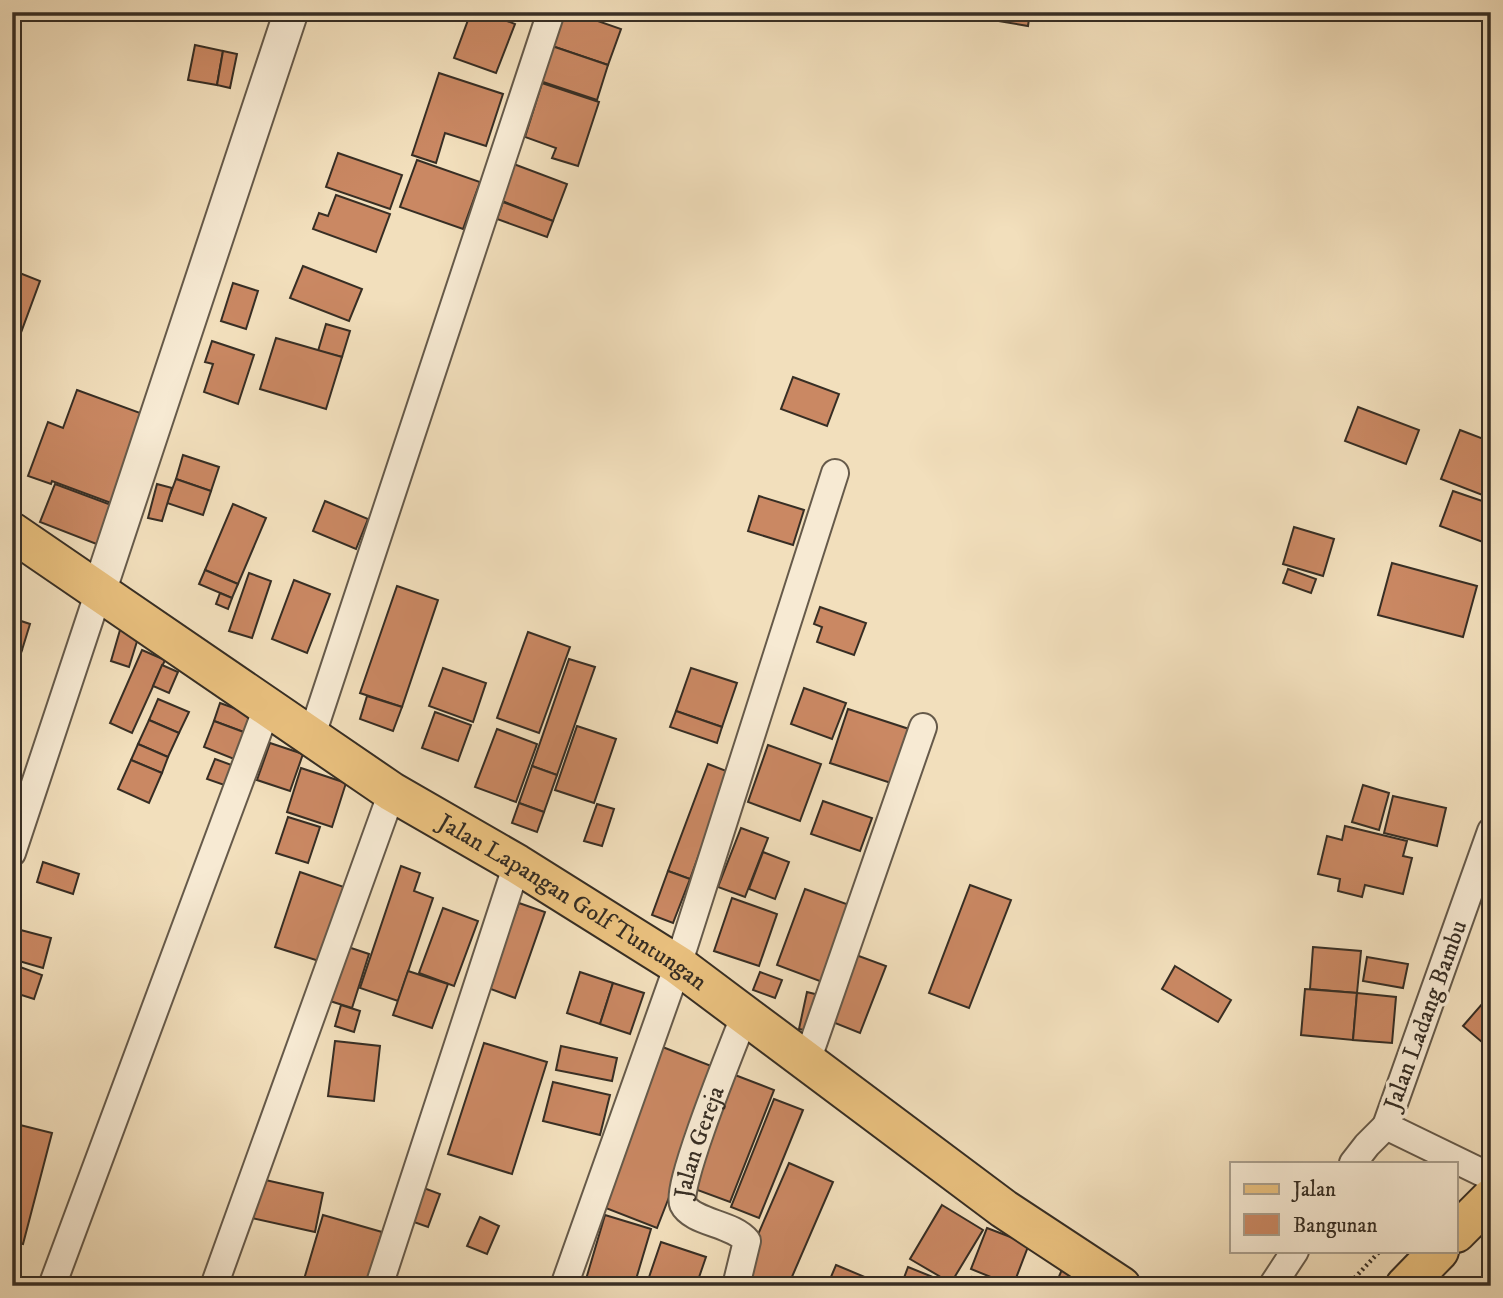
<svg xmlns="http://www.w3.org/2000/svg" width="1503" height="1298" font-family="'IM FELL DW Pica',serif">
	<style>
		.building { fill: #ca8863; stroke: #372e24; stroke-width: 2 }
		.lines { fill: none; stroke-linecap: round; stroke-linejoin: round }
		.minor-casing { stroke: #665a4a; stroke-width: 30 }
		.tertiary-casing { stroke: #665a4a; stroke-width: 37 }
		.primary-casing { stroke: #372e24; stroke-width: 42 }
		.trunk-casing { stroke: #372e24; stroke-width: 42 }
		.path { stroke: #372e24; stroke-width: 4.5; stroke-dasharray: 2 3.5; stroke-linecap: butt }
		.minor { stroke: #f7ead3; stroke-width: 26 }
		.tertiary { stroke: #f7ead3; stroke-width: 33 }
		.primary { stroke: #e9c07e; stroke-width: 38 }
		.trunk { stroke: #e9c07e; stroke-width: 38 }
		.labels { text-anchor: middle; stroke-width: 7; stroke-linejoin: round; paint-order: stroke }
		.street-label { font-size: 24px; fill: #372e24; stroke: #f7ead3 }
	</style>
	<rect width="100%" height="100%" fill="#f2dfbc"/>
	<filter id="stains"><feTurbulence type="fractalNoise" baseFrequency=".00286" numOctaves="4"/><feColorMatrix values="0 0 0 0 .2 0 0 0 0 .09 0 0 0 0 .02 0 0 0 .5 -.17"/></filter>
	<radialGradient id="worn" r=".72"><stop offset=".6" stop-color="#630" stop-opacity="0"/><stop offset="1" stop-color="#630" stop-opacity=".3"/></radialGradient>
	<g class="building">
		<polygon points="471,12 484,12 515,24 496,73 454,58"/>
		<polygon points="560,12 572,12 621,29 608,65 549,45"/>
		<polygon points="993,12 1030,12 1028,26 992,20"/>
		<polygon points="195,45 223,51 217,85 188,80"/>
		<polygon points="549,45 608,65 597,100 537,80"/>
		<polygon points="223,51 237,54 230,88 217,85"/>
		<polygon points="439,73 503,94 486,146 445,133 436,163 412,155"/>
		<polygon points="542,83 599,102 578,166 552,158 556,148 525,137"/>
		<polygon points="338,153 402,175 390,209 326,187"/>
		<polygon points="417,160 480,182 463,229 400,207"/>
		<polygon points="511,163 567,184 553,221 497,199"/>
		<polygon points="336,195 390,214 376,252 313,229 319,213 328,216"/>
		<polygon points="503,202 553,221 547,237 497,219"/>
		<polygon points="303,266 362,289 349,321 290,298"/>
		<polygon points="12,270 40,281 16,346 12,344"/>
		<polygon points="233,283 258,291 246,329 221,321"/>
		<polygon points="326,324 350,331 342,357 318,351"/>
		<polygon points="276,338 342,357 326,409 260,389"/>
		<polygon points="212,341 254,355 238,404 204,392 213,364 205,362"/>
		<polygon points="793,377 839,394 827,426 781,409"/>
		<polygon points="77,390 143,414 111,503 52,481 51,484 28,476 48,422 63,428"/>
		<polygon points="1358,407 1419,430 1406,464 1345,441"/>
		<polygon points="1460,430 1489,441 1487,447 1491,449 1491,481 1485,496 1441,479"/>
		<polygon points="183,455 219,467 211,491 176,479"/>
		<polygon points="176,479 211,491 203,515 167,503"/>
		<polygon points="55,484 114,506 99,545 40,522"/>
		<polygon points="157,484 172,488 162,521 148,518"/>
		<polygon points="1453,491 1491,504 1491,545 1440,526"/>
		<polygon points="759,496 804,510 793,545 748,531"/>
		<polygon points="325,501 368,519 356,549 313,531"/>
		<polygon points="233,504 266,518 238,584 205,570"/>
		<polygon points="1294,527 1334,539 1323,576 1283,564"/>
		<polygon points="1392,563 1477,586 1463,637 1378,615"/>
		<polygon points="1288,569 1316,579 1311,593 1283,583"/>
		<polygon points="205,570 238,584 232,598 199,584"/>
		<polygon points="249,573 271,581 252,638 229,631"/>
		<polygon points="294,580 330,594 307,653 272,639"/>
		<polygon points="397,586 438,600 402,707 360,693"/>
		<polygon points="220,593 232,598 228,609 216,604"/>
		<polygon points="820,607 866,623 854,655 817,642 822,627 814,624"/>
		<polygon points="12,618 30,624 22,650 12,647"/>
		<polygon points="120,630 139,635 129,667 111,661"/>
		<polygon points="528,632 570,647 539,733 497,718"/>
		<polygon points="12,647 22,650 13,678 12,677"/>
		<polygon points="142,650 165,660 132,733 110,723"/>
		<polygon points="569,659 595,667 557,775 532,766"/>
		<polygon points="162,665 178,672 169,693 153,686"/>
		<polygon points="443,668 486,683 473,722 429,706"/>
		<polygon points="691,668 737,683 722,727 676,711"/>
		<polygon points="804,688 846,703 832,739 791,724"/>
		<polygon points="367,696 402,707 393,731 360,719"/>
		<polygon points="158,699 189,712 179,733 149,720"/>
		<polygon points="220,703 256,716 249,734 214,721"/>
		<polygon points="848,709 912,730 894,784 830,763"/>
		<polygon points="676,711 722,727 717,743 670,727"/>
		<polygon points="435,712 471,725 458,761 422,748"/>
		<polygon points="149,720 179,733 168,757 138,744"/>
		<polygon points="214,721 249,734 239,761 204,747"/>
		<polygon points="577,726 616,739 594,803 555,790"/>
		<polygon points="497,729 537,744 516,802 475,787"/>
		<polygon points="270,743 303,754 290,791 257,780"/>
		<polygon points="138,744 168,757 162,773 131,760"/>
		<polygon points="768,745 821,764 800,821 748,802"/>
		<polygon points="215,759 237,767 230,787 207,779"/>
		<polygon points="131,760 162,773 149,803 118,789"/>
		<polygon points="708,764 729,772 690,879 668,871"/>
		<polygon points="532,766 557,775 544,812 519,803"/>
		<polygon points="301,768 346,783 332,827 287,812"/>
		<polygon points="1363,785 1389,793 1379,830 1352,822"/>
		<polygon points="1393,796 1446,808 1437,846 1384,833"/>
		<polygon points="823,801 872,818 860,851 811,834"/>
		<polygon points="519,803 544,812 537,832 512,823"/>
		<polygon points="597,804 614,809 602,846 584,841"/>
		<polygon points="288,817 320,827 308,863 276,853"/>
		<polygon points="1345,826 1407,841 1403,856 1412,858 1403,894 1365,885 1362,897 1338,891 1340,879 1318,874 1327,836 1342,840"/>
		<polygon points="741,828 768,838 745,897 718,887"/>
		<polygon points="763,852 789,862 775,899 749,889"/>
		<polygon points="43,862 79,874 73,894 37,882"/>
		<polygon points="401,866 420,873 414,891 433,898 398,1001 360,988"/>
		<polygon points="668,871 690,879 673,923 652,915"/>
		<polygon points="300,872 344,887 319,961 275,947"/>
		<polygon points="970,885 1011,900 969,1008 929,993"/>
		<polygon points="805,889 852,906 825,983 777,965"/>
		<polygon points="732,898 777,914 759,966 714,951"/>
		<polygon points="519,903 545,912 515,998 488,988"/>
		<polygon points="443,908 478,921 454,986 419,973"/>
		<polygon points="13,928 51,938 43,968 12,959"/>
		<polygon points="348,947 369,954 352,1008 330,1001"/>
		<polygon points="1313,947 1361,951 1357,993 1310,989"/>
		<polygon points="856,955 886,966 860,1033 830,1021"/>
		<polygon points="1367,957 1408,964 1403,988 1363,981"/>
		<polygon points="12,964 42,975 34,999 12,992"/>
		<polygon points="1175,966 1231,1000 1218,1022 1162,989"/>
		<polygon points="408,971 448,984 432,1028 393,1015"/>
		<polygon points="580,972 613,983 600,1024 567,1013"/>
		<polygon points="760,972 782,980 775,998 753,990"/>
		<polygon points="613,983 644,993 630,1034 600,1024"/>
		<polygon points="1305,989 1357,993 1353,1040 1301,1035"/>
		<polygon points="807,992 823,996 815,1032 799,1029"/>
		<polygon points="1357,993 1396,997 1392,1043 1353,1040"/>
		<polygon points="1489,996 1491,1046 1489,1048 1463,1026"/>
		<polygon points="341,1005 360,1011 354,1032 335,1026"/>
		<polygon points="335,1041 380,1046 374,1101 328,1096"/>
		<polygon points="484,1043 547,1062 512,1174 448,1154"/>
		<polygon points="561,1046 617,1058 612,1081 556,1070"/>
		<polygon points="660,1046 719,1069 657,1228 598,1205"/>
		<polygon points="735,1075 774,1090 730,1202 692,1188"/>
		<polygon points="553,1082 610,1095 600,1135 543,1121"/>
		<polygon points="774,1099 803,1110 759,1218 731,1207"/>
		<polygon points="12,1123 52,1133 23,1244 12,1242"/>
		<polygon points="789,1163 833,1182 788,1286 763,1286 740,1276"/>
		<polygon points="261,1179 323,1193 315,1232 252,1218"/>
		<polygon points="421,1187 440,1194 428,1227 408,1220"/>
		<polygon points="942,1205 983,1230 951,1283 910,1259"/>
		<polygon points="323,1215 382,1232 366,1286 302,1286"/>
		<polygon points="605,1215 651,1229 634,1286 584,1286"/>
		<polygon points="480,1217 499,1226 487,1254 467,1246"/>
		<polygon points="987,1228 1029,1244 1013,1286 971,1269"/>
		<polygon points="661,1242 706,1257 696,1286 646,1286"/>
		<polygon points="1066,1260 1081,1267 1072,1286 1055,1286"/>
		<polygon points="836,1265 872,1280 870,1286 833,1286 828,1284"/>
		<polygon points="908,1267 955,1286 901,1286"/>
		<polygon points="972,1277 991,1286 968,1286"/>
	</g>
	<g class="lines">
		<g class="minor-casing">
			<g id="minor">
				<polyline points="312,735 551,12"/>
				<polyline points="1491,831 1386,1126 1491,1177"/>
				<polyline points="12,853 99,591"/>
				<polyline points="807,1061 923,727"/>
				<polyline points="1353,1163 1367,1145 1386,1126"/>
				<polyline points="52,1286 268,705"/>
				<polyline points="214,1286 392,792"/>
				<polyline points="379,1286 517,864"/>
				<polyline points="564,1286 678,965 835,473"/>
				<path id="s1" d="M736 1286 747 1241C733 1223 692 1223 683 1204 675 1187 734 1043 744 1017"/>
				<polyline points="1272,1286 1295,1251"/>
			</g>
		</g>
		<g class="tertiary-casing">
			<polyline id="tertiary" points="99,591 291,12"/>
		</g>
		<g class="primary-casing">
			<g id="primary">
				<path id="s2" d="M12 532 392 792 517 864 678 965 1004 1209 1121 1286"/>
			</g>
		</g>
		<g class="trunk-casing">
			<g id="trunk">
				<polyline points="1456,1233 1491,1198"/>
				<polyline points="1405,1286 1439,1251"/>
			</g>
		</g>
		<polyline class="path" points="1347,1286 1380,1251"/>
		<use href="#minor" class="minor"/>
		<use href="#tertiary" class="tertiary"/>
		<use href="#primary" class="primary"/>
		<use href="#trunk" class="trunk"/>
	</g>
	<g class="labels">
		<g class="street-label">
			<text dy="8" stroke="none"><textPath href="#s2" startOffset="672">Jalan Lapangan Golf Tuntungan</textPath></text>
			<text transform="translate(1425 1015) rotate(-70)" y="8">Jalan Ladang Bambu</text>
			<text dy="8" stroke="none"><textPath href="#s1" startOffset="186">Jalan Gereja</textPath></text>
		</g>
	</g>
	<rect width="1503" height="1298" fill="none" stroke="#f2dfbc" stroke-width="42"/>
	<rect x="14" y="14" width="1475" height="1270" fill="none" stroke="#372e24" stroke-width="3.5"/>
	<rect x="21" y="21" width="1461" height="1256" fill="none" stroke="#372e24" stroke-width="2"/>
	<rect x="1230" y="1162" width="228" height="91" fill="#f7ead3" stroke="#aa9f8d" stroke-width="2"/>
	<rect x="1244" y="1184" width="35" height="10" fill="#e9c07e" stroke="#aa9f8d" stroke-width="2"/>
	<text x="1293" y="1196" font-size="21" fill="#372e24">Jalan</text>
	<rect x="1244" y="1214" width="35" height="21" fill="#ca8863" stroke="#aa9f8d" stroke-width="2"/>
	<text x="1293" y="1232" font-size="21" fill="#372e24">Bangunan</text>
	<rect width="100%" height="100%" filter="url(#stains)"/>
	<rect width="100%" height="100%" fill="url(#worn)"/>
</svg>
